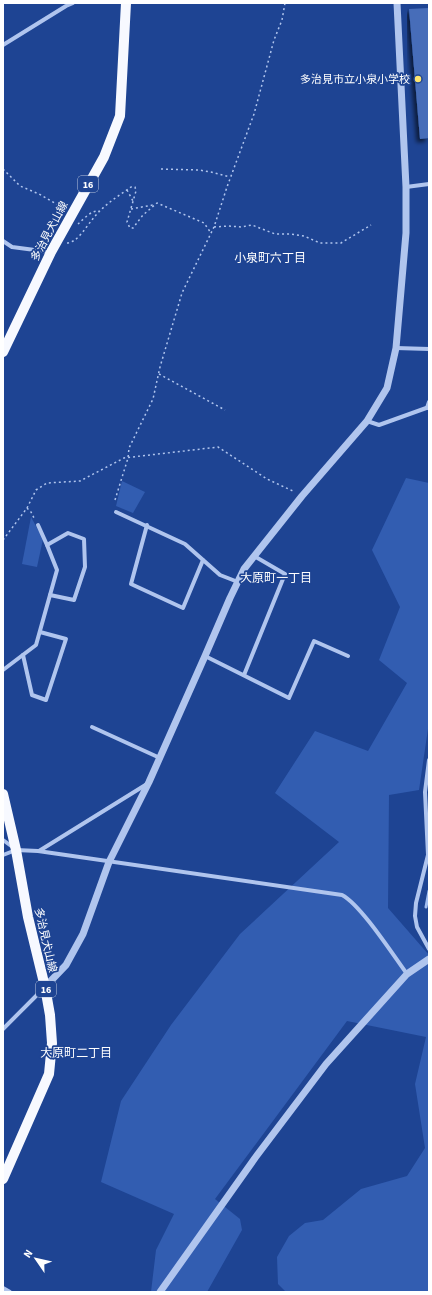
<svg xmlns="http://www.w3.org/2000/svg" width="432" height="1295" font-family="'Source Sans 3','Noto Sans JP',sans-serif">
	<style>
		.green { fill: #325db1 }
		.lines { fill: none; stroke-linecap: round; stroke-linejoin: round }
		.stream { stroke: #a3bef0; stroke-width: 3 }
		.building { fill: #466db9; filter: url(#shadow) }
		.path { stroke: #b0c5ee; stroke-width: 1.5; stroke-dasharray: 2 3; stroke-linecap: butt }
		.minor { stroke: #b0c5ee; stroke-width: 4 }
		.tertiary { stroke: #b0c5ee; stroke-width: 7 }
		.primary { stroke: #f7f9ff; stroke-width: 10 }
		.poi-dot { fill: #fde46f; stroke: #1e4493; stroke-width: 1.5 }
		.labels { text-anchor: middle; stroke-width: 3.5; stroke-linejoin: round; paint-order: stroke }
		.shield { fill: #1e4493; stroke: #bcc7df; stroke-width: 1 }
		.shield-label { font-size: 10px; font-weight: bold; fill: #fff }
		.poi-label { font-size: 11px; fill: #fff; stroke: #1e4493; text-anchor: end }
		.street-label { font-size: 11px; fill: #fff; stroke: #1e4493 }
		.neighbourhood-label { font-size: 12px; fill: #fff; stroke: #1e4493 }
	</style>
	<defs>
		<filter id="shadow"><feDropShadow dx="-3.5" dy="3.5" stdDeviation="2" flood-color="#0009"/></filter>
	</defs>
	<rect width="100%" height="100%" fill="#1e4493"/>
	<g class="green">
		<polygon points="406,478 429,483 429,722 419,790 389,795 388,908 429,955 429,1292 286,1292 278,1284 277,1257 289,1236 305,1223 323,1220 361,1189 407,1176 425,1148 415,1084 426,1037 347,1021 215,1199 240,1219 242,1230 207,1292 151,1292 156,1250 174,1214 101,1182 121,1101 171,1025 240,934 339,842 275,793 315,731 368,751 407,683 379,660 400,607 372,550"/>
		<polygon points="122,481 145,492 133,513 116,506"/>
		<polygon points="31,517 43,539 37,567 22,564"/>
	</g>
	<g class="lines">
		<polyline class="stream" points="426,907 429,891"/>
	</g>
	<polygon class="building" points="429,8 429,138 420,139 409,9"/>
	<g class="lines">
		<g class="path">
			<polyline points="3,169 20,186 39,194 65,209"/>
			<polyline points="161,169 199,170 211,172 230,177"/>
			<polyline points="127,190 133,201"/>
			<polyline points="131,209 153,205"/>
			<path d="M78 224C84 219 91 210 99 211"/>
			<polyline points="214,227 228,226 241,227 252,225 275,234 291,234 304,236 320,243 341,243 371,225"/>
			<path d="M67 243C78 242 85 228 92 220 102 206 117 197 131 187H135L136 191 127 222 130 228H133L143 215 157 203 204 223 211 233"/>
			<polyline points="159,374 225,410"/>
			<polyline points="115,500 128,458 129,448 153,399 160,367 182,293 214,227 227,187 254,114 274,40 282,20 285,3"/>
			<polyline points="27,508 31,512 35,520"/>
			<polyline points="3,540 27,508 36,490 47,483 80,481 124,458 218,447 267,479 295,492"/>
		</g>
		<g class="minor">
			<polyline points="3,45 66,6 73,3"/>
			<polyline points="406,187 429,184"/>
			<polyline points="3,241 12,247 50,252"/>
			<polyline points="396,348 429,349"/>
			<polyline points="427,408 429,402"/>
			<polyline points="367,421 379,425 429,407"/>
			<polyline points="116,512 185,544 220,575 238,582"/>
			<polyline points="147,525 131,584 183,608 203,560"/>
			<polyline points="47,545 68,533 84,539 85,567 74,600 50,595"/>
			<polyline points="23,655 32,695 46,700 66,639 40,632"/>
			<polyline points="205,656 289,698 314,641 348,656"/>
			<polyline points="3,670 36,645 57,570 47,545 38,525"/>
			<polyline points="244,675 285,574 254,556"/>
			<polyline points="92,727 160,758"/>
			<polyline points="429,760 425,792 428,855 416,903 415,916 417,927 429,949"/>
			<polyline points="3,840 14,848"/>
			<polyline points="39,851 147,784"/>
			<path d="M3 855 16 850 38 851 342 895C361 905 393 955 407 974"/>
			<polyline points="3,1029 44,988"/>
			<polyline points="3,1288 10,1292"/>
		</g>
		<g class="tertiary">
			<polyline points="45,987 66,965 83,934 109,862 149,782 205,656 230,598 244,569 302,496 367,421 387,388 396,348 406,233 406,187 397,3"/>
			<polyline points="160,1292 255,1158 326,1064 407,974 429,959"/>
		</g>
		<g class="primary">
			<polyline points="3,352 51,252 104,157 120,116 126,3"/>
			<polyline points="3,794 16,850 28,917 45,987 50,1015 52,1043 49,1074 3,1179"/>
		</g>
	</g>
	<circle class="poi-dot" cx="418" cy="79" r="4"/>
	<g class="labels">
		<g class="shield">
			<rect x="78" y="176" width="20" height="16" rx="3"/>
			<rect x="36" y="981" width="20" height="16" rx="3"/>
		</g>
		<g class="shield-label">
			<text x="88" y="188">16</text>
			<text x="46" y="993">16</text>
		</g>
		<g class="poi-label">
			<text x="410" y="83">多治見市立小泉小学校</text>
		</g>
		<g class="street-label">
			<text transform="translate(49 231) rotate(-62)" y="4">多治見犬山線</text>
			<text transform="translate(46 940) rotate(77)" y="4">多治見犬山線</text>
		</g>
		<g class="neighbourhood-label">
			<text x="270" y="262">小泉町六丁目</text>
			<text x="276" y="582">大原町一丁目</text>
			<text x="76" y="1057">大原町二丁目</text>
		</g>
	</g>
	<rect width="432" height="1295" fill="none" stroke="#ffffff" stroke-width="8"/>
	<g transform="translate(36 1259) rotate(304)" stroke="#1e4493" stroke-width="3" paint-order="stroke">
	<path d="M0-3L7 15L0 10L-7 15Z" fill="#ffffff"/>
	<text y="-6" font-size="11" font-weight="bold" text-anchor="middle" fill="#ffffff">N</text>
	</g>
</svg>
